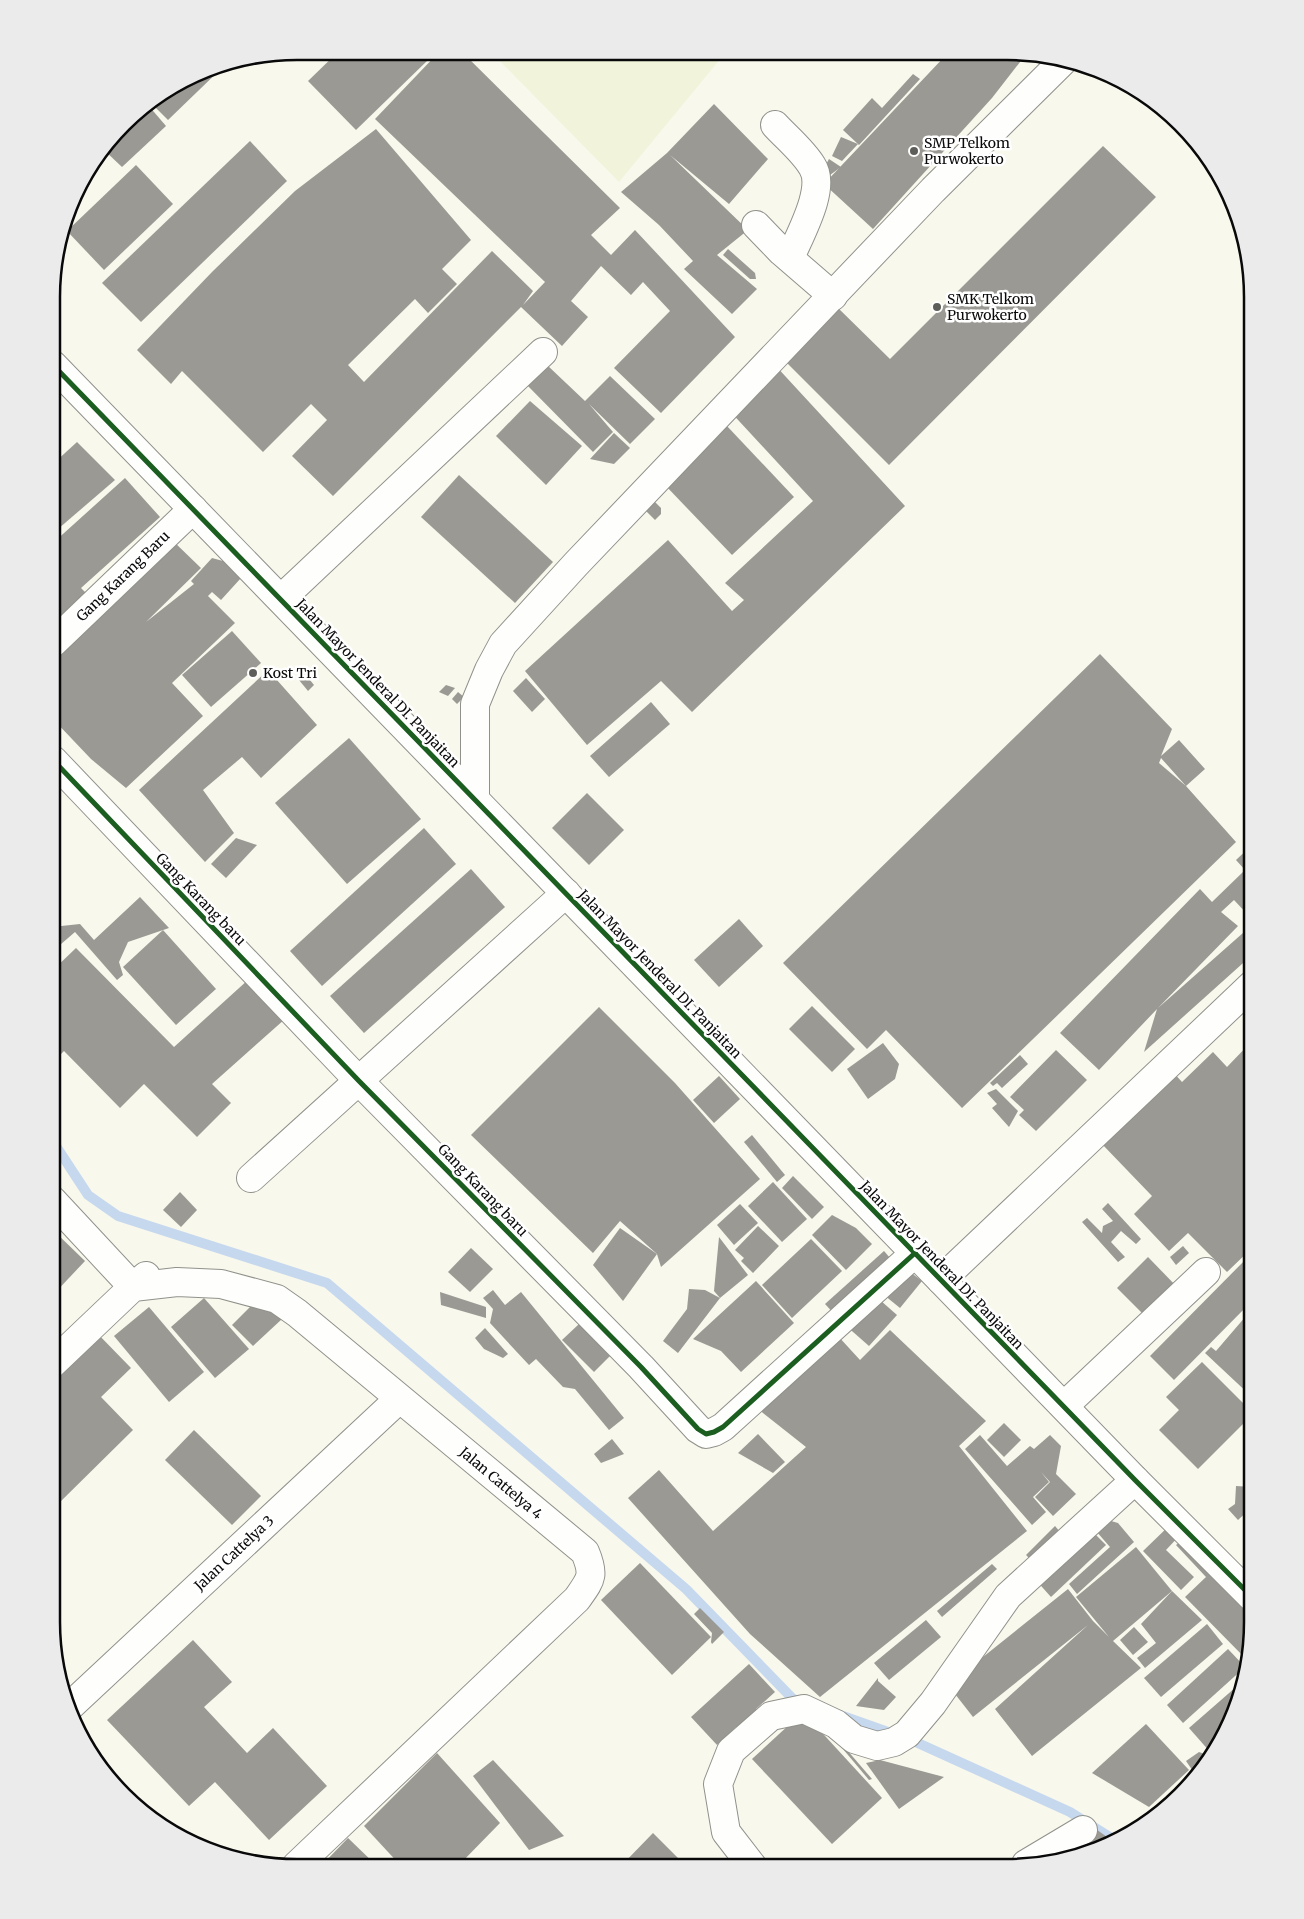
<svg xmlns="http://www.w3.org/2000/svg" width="1304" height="1919" font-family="Merriweather,serif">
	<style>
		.farmland { fill: #f1f4da }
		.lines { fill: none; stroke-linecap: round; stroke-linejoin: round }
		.stream { stroke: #c6d8ee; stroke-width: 10 }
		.building { fill: #9a9993; fill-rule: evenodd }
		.minor-casing { stroke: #91918c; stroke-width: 30 }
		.minor { stroke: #fefefc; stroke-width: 28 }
		.cycleway-casing { stroke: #fff; stroke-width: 8 }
		.cycleway { stroke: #1b5e20; stroke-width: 5 }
		.poi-dot { fill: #5d5d59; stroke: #fff; stroke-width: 2 }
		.labels { text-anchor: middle; stroke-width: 5; stroke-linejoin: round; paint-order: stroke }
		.poi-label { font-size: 14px; fill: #090909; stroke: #fff; text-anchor: start }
		.street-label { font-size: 14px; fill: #090909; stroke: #fff }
		.rim { fill: none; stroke: #090909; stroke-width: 2.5 }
	</style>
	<rect width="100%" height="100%" fill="#f8f8ed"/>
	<polygon class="farmland" points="491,52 726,52 619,182"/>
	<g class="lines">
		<g class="stream">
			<polyline points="52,1140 88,1195 118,1216 327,1283 686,1589 793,1699 803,1702"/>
			<polyline points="840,1715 888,1732"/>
			<polyline points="909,1739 1070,1812 1116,1841"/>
		</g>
	</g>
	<g class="building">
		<polygon points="339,51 420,52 428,60 356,130 308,81"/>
		<polygon points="439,52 462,52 620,208 591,235 611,255 635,230 735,337 661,413 614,368 670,311 643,282 631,295 601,266 571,301 588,317 562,346 521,307 333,496 292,456 327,420 311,404 263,452 182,371 171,384 137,350 212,272 295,191 376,129 471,240 442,269 457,284 428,313 415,299 348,365 364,382 492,251 533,291 523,305 545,282 375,119"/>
		<polygon points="943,53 1027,53 992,98 873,229 824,184 946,55"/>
		<polygon points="227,63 168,120 151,103 218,64"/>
		<polygon points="913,74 920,79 859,145 843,130 872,98 882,108"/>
		<polygon points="714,104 768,159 729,204 670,155 748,230 717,255 757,289 732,314 684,269 693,261 659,225 621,192 667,153"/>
		<polygon points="148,105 166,126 122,167 104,150 135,112"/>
		<polygon points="841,137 858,144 842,161 832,156"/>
		<polygon points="250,141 287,181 141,322 102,283"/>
		<polygon points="1103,146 1156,197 889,465 782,358 835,305 890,359"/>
		<polygon points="829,159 841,167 830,175 823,170"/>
		<polygon points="136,165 173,204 104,270 67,231"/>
		<polygon points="728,249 755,273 756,279 750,279 723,255"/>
		<polygon points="774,364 905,506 692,712 661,681 587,745 525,671 668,540 732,611 744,600 725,583 813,501 727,408"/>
		<polygon points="547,365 585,401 610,376 655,419 630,444 589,404 613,432 593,452 526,384"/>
		<polygon points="530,401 582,446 546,485 496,436"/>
		<polygon points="53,410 61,419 53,427"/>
		<polygon points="726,425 794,497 732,555 664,484"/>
		<polygon points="614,433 630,448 614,464 590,459"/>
		<polygon points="77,442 115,480 58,529 53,524 53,464"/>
		<polygon points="459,475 553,562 515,603 421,517"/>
		<polygon points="125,478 160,517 81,588 86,593 53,626 53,543"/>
		<polygon points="646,493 661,508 661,514 655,520 637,502"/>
		<polygon points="172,540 201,568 146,622 194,584 191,581 212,558 223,561 241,578 221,600 212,592 208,596 235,623 172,683 203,716 126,788 91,759 53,719 53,654"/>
		<polygon points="232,631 261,663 211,707 182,675"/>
		<path d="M1100 654 1172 729 1161 756 1179 740 1205 769 1186 786 1236 842 962 1108 886 1030 867 1049 783 963ZM1161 758 1186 786 1159 763Z"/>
		<polygon points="268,670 317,725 261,778 242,757 203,790 234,833 205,862 139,790"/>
		<polygon points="305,674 314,685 308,691 299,680"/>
		<polygon points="526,678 545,699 532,712 513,691"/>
		<polygon points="446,685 455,688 448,696 439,692"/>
		<polygon points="458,692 464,697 457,704 452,699"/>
		<polygon points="651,702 670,724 609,777 590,756"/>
		<polygon points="349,738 421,819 347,884 275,803"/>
		<polygon points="587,793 624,830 589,865 552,828"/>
		<polygon points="424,828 456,864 322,986 290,951"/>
		<polygon points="236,838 257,845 226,878 211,864"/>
		<polygon points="1253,844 1252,913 1249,916 1234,900 1221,912 1238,926 1158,1008 1252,925 1252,955 1144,1052 1157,1009 1099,1070 1060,1033 1200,889 1212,902 1245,870 1236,860"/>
		<polygon points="471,869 505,907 364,1033 330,996"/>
		<polygon points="140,897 169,928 128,942 119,962 123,975 117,980 75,932 53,951 52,950 52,927 80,924 94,940"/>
		<polygon points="739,919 763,946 719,987 694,960"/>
		<polygon points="163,930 216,989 176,1025 123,967"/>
		<polygon points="76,948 174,1047 249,979 285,1019 212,1084 231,1103 197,1137 144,1084 120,1108 64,1051 52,1063 52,971"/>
		<polygon points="812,1006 855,1049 832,1072 789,1029"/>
		<polygon points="599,1007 675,1083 760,1179 661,1267 657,1254 620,1221 593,1253 471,1135"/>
		<polygon points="1252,1041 1252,1248 1227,1272 1188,1233 1169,1251 1134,1214 1152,1196 1101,1143 1173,1072 1182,1082 1213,1052 1227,1067"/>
		<polygon points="883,1043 899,1064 895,1079 868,1099 847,1069"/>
		<polygon points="1056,1050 1087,1080 1036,1131 1019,1115 1024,1110 1010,1097"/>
		<polygon points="1020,1055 1028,1064 1002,1088 997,1083 993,1086 990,1083"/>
		<polygon points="719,1076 740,1099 714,1123 693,1100"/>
		<polygon points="996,1089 1018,1111 1009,1127 992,1108 997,1104 987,1093"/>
		<polygon points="752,1135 785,1175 777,1182 744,1142"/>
		<polygon points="793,1176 824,1207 812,1219 782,1188"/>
		<polygon points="773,1182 807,1219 782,1242 748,1206"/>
		<polygon points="180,1192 197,1210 181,1227 163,1210"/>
		<polygon points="1108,1203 1141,1239 1136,1244 1121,1231 1111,1242 1125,1257 1118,1262 1082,1222 1087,1218 1102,1233 1103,1226 1113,1221 1102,1209"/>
		<polygon points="740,1204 758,1223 734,1245 717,1225"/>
		<polygon points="832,1215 856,1228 872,1244 846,1270 812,1235"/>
		<polygon points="758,1226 779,1246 753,1273 741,1261 744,1258 735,1250"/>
		<polygon points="620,1228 657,1254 623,1301 593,1265"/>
		<polygon points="52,1229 85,1261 52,1296"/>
		<polygon points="719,1237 748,1275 720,1298 714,1291"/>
		<polygon points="811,1239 842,1271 792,1318 762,1285"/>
		<polygon points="1183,1246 1189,1253 1176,1265 1170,1257"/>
		<polygon points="471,1248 493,1269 470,1292 448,1272"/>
		<polygon points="884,1251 897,1266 838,1318 825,1304"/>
		<polygon points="1252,1253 1252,1301 1174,1380 1150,1356"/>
		<polygon points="1148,1257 1180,1290 1149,1320 1117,1288"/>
		<polygon points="906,1269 922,1281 900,1308 884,1295"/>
		<polygon points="756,1281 794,1323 741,1372 721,1351 693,1339"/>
		<polygon points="689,1289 705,1290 720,1298 678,1353 663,1341 687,1309"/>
		<polygon points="493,1290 505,1305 521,1292 624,1418 609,1430 575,1389 563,1387 536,1359 529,1365 490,1323 493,1309 483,1298"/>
		<polygon points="440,1292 486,1307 486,1318 441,1305"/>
		<polygon points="872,1293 897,1315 869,1346 844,1324"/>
		<polygon points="260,1297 282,1319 253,1346 232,1325"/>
		<polygon points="204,1298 249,1349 215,1378 171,1327"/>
		<polygon points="149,1307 204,1372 169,1402 114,1336"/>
		<polygon points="1252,1309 1252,1397 1205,1353 1211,1347 1216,1351"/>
		<polygon points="579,1324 610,1356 594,1372 562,1340"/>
		<polygon points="485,1328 508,1354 503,1358 484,1349 475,1338"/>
		<polygon points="890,1330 986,1421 959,1446 1027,1531 820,1697 750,1634 628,1498 659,1470 713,1531 806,1447 758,1409 838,1336 860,1360"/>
		<polygon points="95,1331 131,1368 101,1397 133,1430 58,1504 51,1497 52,1374"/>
		<polygon points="1202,1362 1252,1412 1252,1415 1198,1469 1159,1430 1179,1410 1166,1397"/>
		<polygon points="1004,1423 1021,1440 1004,1457 987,1440"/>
		<polygon points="194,1430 261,1496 232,1525 165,1460"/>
		<polygon points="758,1434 785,1462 773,1473 738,1453"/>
		<polygon points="980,1435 1007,1466 1030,1446 1034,1449 1050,1435 1061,1446 1056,1474 1076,1494 1053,1516 1035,1497 1050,1482 1041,1472 1049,1482 1033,1497 1046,1512 1032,1525 965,1449"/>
		<polygon points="612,1439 624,1454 601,1463 594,1454"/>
		<polygon points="1236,1486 1252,1487 1252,1507 1238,1520 1228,1509 1235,1504"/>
		<polygon points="1104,1519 1118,1523 1134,1542 1077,1594 1069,1584 1110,1547 1096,1531"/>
		<polygon points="1171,1524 1181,1534 1166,1550 1194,1577 1181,1590 1143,1551"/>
		<polygon points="1055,1526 1061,1533 1030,1559 1026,1555"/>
		<polygon points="1093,1532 1106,1545 1051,1597 1034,1578"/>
		<polygon points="1180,1542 1252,1617 1252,1639 1248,1661 1185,1597 1206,1577 1176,1545"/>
		<polygon points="1136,1547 1172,1591 1113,1641 1141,1668 1032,1756 995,1709 1088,1625 973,1717 948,1685 1068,1589 1093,1621 1109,1637 1076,1597"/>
		<polygon points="640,1563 711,1637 672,1675 601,1600"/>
		<polygon points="992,1564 997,1569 942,1617 937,1611"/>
		<polygon points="1172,1591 1202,1620 1145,1668 1137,1658 1156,1643 1141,1624"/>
		<polygon points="700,1608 724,1632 712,1644 711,1642 712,1633 694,1614"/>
		<polygon points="926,1620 941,1637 889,1680 874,1663"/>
		<polygon points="1207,1624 1223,1644 1161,1697 1144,1678"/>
		<polygon points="1134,1627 1148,1642 1133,1655 1120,1640"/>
		<polygon points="193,1640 232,1682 204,1707 247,1753 273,1728 327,1786 269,1840 215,1782 189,1806 107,1720"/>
		<polygon points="1228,1649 1245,1667 1183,1723 1167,1705"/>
		<polygon points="749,1664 775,1692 756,1709 761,1714 741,1733 736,1727 717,1745 691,1717"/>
		<polygon points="878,1678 878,1681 896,1697 884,1710 856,1706"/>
		<polygon points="1244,1680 1240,1701 1211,1753 1189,1728"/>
		<polygon points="803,1712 882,1798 832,1844 752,1759"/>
		<polygon points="1146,1724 1189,1770 1149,1807 1092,1773"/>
		<polygon points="828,1728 872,1779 869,1780 827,1730"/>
		<polygon points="1199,1752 1210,1756 1202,1771 1197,1777 1186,1761"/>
		<polygon points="437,1753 500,1823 458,1866 401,1866 364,1826"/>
		<polygon points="493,1760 564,1836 529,1850 473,1776"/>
		<polygon points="880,1760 944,1777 899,1809 866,1763"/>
		<polygon points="1178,1790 1181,1793 1157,1817 1154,1814"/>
		<polygon points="1093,1827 1114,1842 1100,1849 1085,1839"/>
		<polygon points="653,1833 687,1867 620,1867"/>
		<polygon points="348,1838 377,1866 321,1866"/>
	</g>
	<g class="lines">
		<g class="minor-casing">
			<g id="minor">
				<path d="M775 125C787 138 803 151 812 166 827 188 799 236 790 258"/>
				<polyline points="756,225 782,252 833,296"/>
				<polyline points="53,365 1135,1480 1252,1597"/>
				<polyline points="281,599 543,352"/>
				<polyline points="53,643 193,509"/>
				<polyline points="53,760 359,1081 641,1367 698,1429 706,1434 714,1432 723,1427 915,1253"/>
				<polyline points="475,799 475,704 489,670 503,644 576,564 933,190 1064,60"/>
				<polyline points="251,1178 566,893"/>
				<polyline points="52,1200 133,1287 146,1276"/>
				<polyline points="941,1280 1252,985"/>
				<path d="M52 1364 133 1287 177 1282 221 1284 277 1299 297 1313 585 1552C595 1576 591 1579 577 1599L296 1866"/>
				<polyline points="1064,1406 1206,1272"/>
				<polyline points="68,1708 399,1399"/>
				<polyline points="1026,1864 1083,1830"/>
				<polyline points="753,1867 726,1832 718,1784 731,1751 771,1716 804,1709 836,1724 854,1739 877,1746 894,1742 907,1734 933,1703 1008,1596 1135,1480"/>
			</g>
		</g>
		<use href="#minor" class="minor"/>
		<g class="cycleway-casing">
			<g id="cycleway">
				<polyline points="53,365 1135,1480 1252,1597"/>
				<polyline points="53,760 359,1081 641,1367 698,1429 706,1434 714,1432 723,1427 915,1253"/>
			</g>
		</g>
		<use href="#cycleway" class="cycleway"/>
	</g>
	<g class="poi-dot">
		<circle cx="914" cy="151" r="5"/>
		<circle cx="937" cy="307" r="5"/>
		<circle cx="253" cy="673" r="5"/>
	</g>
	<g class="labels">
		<g class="poi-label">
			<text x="924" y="148">SMP Telkom<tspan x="924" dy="16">Purwokerto</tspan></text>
			<text x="947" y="304">SMK Telkom<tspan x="947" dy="16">Purwokerto</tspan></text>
			<text x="263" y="678">Kost Tri</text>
		</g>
		<g class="street-label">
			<text transform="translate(123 576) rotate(-44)" y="5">Gang Karang Baru</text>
			<text transform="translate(378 683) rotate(46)" y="5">Jalan Mayor Jenderal DI. Panjaitan</text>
			<text transform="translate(201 899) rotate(46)" y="5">Gang Karang baru</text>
			<text transform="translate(660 974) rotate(46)" y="5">Jalan Mayor Jenderal DI. Panjaitan</text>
			<text transform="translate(483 1190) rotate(46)" y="5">Gang Karang baru</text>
			<text transform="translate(942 1265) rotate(46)" y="5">Jalan Mayor Jenderal DI. Panjaitan</text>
			<text transform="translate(501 1483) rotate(40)" y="5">Jalan Cattelya 4</text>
			<text transform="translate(234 1553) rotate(-43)" y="5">Jalan Cattelya 3</text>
		</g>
	</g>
	<path d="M0 0H1304V1919H0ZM297 60H1007A237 237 0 0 1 1244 297V1622A237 237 0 0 1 1007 1859H297A237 237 0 0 1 60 1622V297A237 237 0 0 1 297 60Z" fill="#ebebeb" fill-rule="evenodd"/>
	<path class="rim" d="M297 60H1007A237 237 0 0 1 1244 297V1622A237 237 0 0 1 1007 1859H297A237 237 0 0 1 60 1622V297A237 237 0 0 1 297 60Z"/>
</svg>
